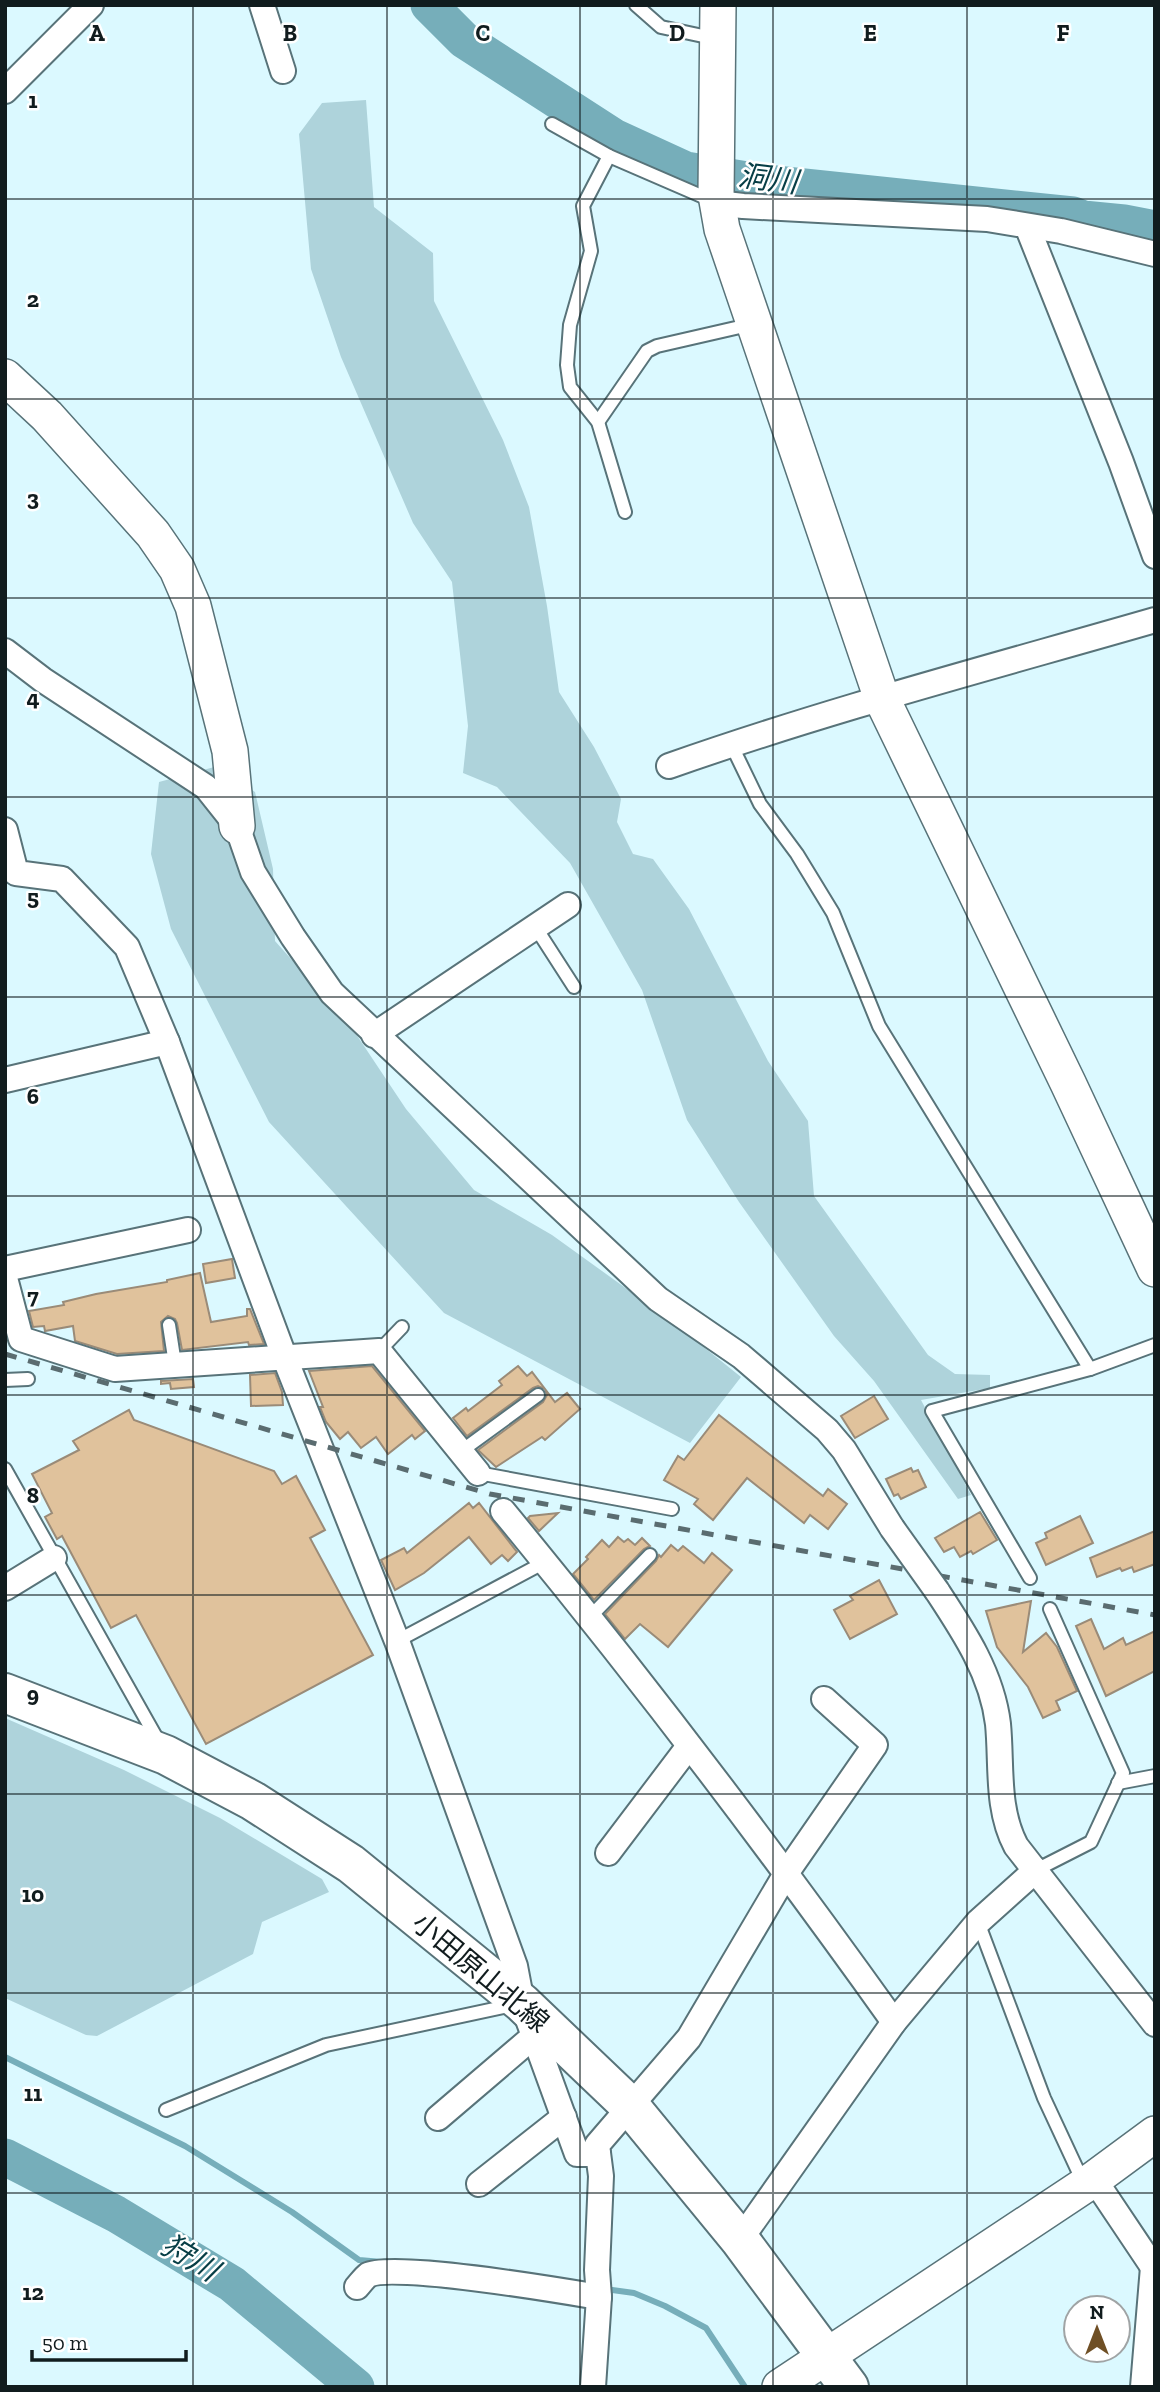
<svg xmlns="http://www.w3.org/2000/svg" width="1160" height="2392" font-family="'Zilla Slab','Noto Sans JP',serif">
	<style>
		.green { fill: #aed3db }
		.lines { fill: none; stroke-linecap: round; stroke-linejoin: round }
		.stream { stroke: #76aeba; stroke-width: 6 }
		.river { stroke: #76aeba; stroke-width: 37 }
		.building { fill: #e0c29c; stroke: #9a8b78; stroke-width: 2 }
		.lane-casing { stroke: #587379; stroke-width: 16 }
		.street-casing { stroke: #587379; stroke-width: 28 }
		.secondary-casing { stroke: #587379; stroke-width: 38 }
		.primary-casing { stroke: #587379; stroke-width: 42 }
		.lane { stroke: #fff; stroke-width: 12 }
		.street { stroke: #fff; stroke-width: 24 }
		.secondary { stroke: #fff; stroke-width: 35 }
		.primary { stroke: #fff; stroke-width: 38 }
		.rail { stroke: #5a6c70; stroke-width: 5; stroke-dasharray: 12 12; stroke-linecap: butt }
		.street-bridge-casing { stroke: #587379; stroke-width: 28; stroke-linecap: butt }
		.street-bridge { stroke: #fff; stroke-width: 24 }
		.grid { fill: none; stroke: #111c1e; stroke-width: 2; stroke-opacity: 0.55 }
		.labels { text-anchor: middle; stroke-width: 5; stroke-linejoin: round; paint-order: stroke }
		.street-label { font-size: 28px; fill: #111c1e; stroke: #fff }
		.water-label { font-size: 30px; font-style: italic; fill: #073e46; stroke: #fff }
		.grid-label { font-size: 23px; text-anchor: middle; font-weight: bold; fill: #111c1e; stroke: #fff; stroke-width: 5; stroke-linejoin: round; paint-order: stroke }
	</style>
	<rect width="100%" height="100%" fill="#dbf9ff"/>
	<g class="green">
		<polygon points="366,100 374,207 433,253 434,301 503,440 529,507 547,606 559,692 594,747 621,799 617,822 633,854 653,859 689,909 768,1061 808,1121 814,1196 928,1355 955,1374 990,1375 990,1388 921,1400 971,1495 958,1499 874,1381 834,1336 739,1202 687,1120 642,990 570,863 497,787 463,773 468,726 452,582 413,523 341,357 311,269 299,134 322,103"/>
		<polygon points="218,766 255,792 273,869 275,941 350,1025 406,1109 474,1190 552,1235 670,1320 741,1377 690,1443 444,1313 269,1122 171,929 151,854 159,782"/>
		<polygon points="5,1718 124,1770 220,1818 322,1879 329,1892 262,1922 253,1954 97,2036 86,2035 5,1998"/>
	</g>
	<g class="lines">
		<g class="stream">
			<polyline points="5,2057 185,2146 292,2212 359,2260 382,2262"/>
			<polyline points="605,2289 634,2293 665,2306 706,2328 745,2387"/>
		</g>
		<g class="river">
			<polyline points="429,5 464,40 614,137 686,170 766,183 1073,215 1083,219 1124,223 1155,229"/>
			<polyline points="5,2157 116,2214 232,2284 356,2387"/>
		</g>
	</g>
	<g class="building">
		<polygon points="232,1259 235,1278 206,1283 203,1264"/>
		<polygon points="200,1273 211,1322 247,1316 247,1309 250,1309 264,1344 249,1345 248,1342 182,1350 177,1323 175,1319 168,1316 161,1322 164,1351 117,1354 75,1341 73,1326 45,1331 44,1326 33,1327 29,1311 64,1305 63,1302 96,1294 167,1282 167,1280"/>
		<polygon points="372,1366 425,1431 415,1439 412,1435 388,1454 376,1437 361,1448 348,1432 340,1439 326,1422 320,1407 323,1407 309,1371"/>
		<polygon points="518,1366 527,1376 532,1372 555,1402 567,1393 580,1409 545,1440 542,1437 496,1467 478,1450 543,1402 547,1395 545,1389 538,1386 533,1388 467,1436 453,1418 466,1408 468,1411 502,1385 499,1381"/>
		<polygon points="275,1373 282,1392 283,1405 251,1406 250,1375"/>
		<polygon points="193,1379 194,1387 171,1389 170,1383 161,1384 161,1381"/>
		<polygon points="874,1396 888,1419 855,1438 841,1416"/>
		<polygon points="129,1410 134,1420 274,1471 282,1484 296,1476 325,1530 310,1538 373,1655 206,1744 136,1615 111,1628 62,1536 57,1539 45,1517 52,1513 32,1474 79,1450 73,1441"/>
		<polygon points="719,1415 823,1496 828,1489 847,1504 828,1529 810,1515 804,1523 747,1478 713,1520 694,1504 698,1499 664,1480 678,1456 684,1460"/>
		<polygon points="911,1468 913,1472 918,1470 926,1487 901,1499 898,1494 894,1496 886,1479"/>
		<polygon points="469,1503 473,1508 479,1503 517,1552 508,1561 502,1555 491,1564 469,1537 424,1573 395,1590 381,1560 404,1548 407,1553"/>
		<polygon points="980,1512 997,1540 973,1554 971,1551 960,1557 954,1547 944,1552 935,1538"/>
		<polygon points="558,1513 539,1531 528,1518 530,1516"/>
		<polygon points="1080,1516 1093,1543 1046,1565 1036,1543 1047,1538 1045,1533"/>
		<polygon points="1155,1531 1155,1564 1134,1572 1132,1567 1122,1571 1120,1568 1097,1577 1090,1558"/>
		<polygon points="618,1537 624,1542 628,1539 635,1545 642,1538 650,1546 644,1549 594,1600 573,1574 588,1559 586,1557 602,1540 609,1547"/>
		<polygon points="671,1545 678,1551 683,1546 704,1563 712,1553 732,1570 668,1647 640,1624 625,1639 605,1614 656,1561 659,1555 661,1557"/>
		<polygon points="879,1580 897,1614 850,1639 834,1610 853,1600 850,1596"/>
		<polygon points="1031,1601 1023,1652 1046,1633 1057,1647 1077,1691 1056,1701 1060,1710 1043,1718 1028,1687 997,1647 986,1611"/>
		<polygon points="1091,1619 1104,1649 1123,1638 1126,1645 1155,1631 1155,1671 1106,1696 1076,1626"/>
	</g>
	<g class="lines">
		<g class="lane-casing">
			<g id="lane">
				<polyline points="636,5 661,27 717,39"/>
				<polyline points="552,124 609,156 713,201"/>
				<polyline points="609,156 583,206 591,251 570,325 567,365 570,387 598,422 625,512"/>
				<polyline points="598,422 647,351 657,346 753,324"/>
				<polyline points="731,744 760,804 797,854 833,913 879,1026 1090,1369"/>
				<polyline points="536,928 574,987"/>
				<polyline points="169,1325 175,1364"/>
				<polyline points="379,1351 402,1327"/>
				<polyline points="5,1380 28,1379"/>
				<polyline points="460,1452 538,1395"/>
				<polyline points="5,1469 160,1744"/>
				<polyline points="478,1473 672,1509"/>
				<polyline points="1030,1578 932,1411 1090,1369 1155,1345"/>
				<polyline points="590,1617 650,1555"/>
				<polyline points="397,1641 545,1562"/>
				<polyline points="1118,1783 1155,1776"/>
				<polyline points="1036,1870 1091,1842 1123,1773 1050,1609"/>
				<polyline points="978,1922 1044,2098 1084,2184"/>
				<polyline points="166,2110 326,2045 513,2005"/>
			</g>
		</g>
		<g class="street-casing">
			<g id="street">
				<polyline points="262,5 283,71"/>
				<polyline points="5,91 91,5"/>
				<polyline points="717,203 743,206 987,219 1061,231 1155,254"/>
				<polyline points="1027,226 1121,462 1155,556"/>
				<polyline points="5,651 43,680 206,787 237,826 253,872 293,937 332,993 658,1299 741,1356 827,1430 844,1450 892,1528"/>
				<path d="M669 766C828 710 992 667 1155 620"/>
				<polyline points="5,830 16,873 62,879 127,947 167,1042 284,1356 397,1641 515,1966 522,2003 577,2154 598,2154"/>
				<polyline points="374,1035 568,905"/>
				<polyline points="5,1080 167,1042"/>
				<polyline points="5,1269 188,1230"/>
				<polyline points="5,1278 21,1339 115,1369 379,1351 478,1473"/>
				<path d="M503 1511C640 1677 769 1847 894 2022"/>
				<polyline points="5,1588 54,1558"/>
				<path d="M937 1591C964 1632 992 1674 998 1724 1002 1765 996 1808 1016 1846L1155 2024"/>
				<polyline points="608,1853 689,1746"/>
				<polyline points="438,2118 534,2036"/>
				<polyline points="1094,2179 1155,2270"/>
				<polyline points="479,2184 564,2117"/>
				<polyline points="740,2240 894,2022 978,1922 1036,1870"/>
				<path d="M357 2287C360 2284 364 2278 368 2275 393 2262 563 2291 599 2297"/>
				<polyline points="593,2387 599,2297 597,2270 601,2176 597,2145 689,2038 787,1872 875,1745 824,1699"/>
				<polyline points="1143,2387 1153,2267"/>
			</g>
		</g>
		<g class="secondary-casing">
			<g id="secondary">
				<polyline points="718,5 716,195 722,229 882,699 1068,1083 1155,1269"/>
				<polyline points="5,377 47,416 153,534 177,569 193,606 230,751 237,826"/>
				<polyline points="780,2387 1094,2179 1155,2134"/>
			</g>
		</g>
		<g class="primary-casing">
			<polyline id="primary" points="5,1693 166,1755 253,1801 351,1864 522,2003 630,2106 740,2240 849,2387"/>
		</g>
		<use href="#lane" class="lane"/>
		<use href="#street" class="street"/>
		<use href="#secondary" class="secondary"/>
		<use href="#primary" class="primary"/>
		<polyline class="rail" points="5,1354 490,1494 1155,1615"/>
		<g class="street-bridge-casing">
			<polyline id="street-bridge" points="892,1528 937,1591"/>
		</g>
		<use href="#street-bridge" class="street-bridge"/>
	</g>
	<path class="grid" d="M193 5V2387M387 5V2387M580 5V2387M773 5V2387M967 5V2387M5 199H1155M5 399H1155M5 598H1155M5 797H1155M5 997H1155M5 1196H1155M5 1395H1155M5 1595H1155M5 1794H1155M5 1993H1155M5 2193H1155"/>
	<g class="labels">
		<g class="street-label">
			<text transform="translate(481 1972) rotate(40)" y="10">小田原山北線</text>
		</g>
		<g class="water-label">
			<text transform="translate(768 179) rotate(7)" y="10">洞川</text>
			<text transform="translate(190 2258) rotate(31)" y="10">狩川</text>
		</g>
	</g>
	<g class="grid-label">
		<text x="97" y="41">A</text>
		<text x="290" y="41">B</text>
		<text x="483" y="41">C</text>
		<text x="677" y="41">D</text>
		<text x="870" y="41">E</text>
		<text x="1063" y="41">F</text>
		<text x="33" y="108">1</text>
		<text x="33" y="307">2</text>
		<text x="33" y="506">3</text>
		<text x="33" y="706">4</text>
		<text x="33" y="905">5</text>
		<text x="33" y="1104">6</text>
		<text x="33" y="1304">7</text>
		<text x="33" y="1503">8</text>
		<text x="33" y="1702">9</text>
		<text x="33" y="1902">10</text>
		<text x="33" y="2101">11</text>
		<text x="33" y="2300">12</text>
	</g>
	<rect width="1160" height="2392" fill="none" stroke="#111c1e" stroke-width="14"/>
	<g transform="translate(1097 2329)"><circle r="33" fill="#ffffff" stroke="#a0a4a5" stroke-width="2"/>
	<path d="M0-5L12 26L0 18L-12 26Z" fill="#6f4f25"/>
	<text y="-10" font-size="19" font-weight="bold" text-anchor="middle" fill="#111c1e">N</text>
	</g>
	<path d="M32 2350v10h154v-10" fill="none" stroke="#111c1e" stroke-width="3.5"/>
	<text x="42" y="2350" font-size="21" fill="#111c1e" stroke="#ffffff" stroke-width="5" paint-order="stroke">50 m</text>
</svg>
